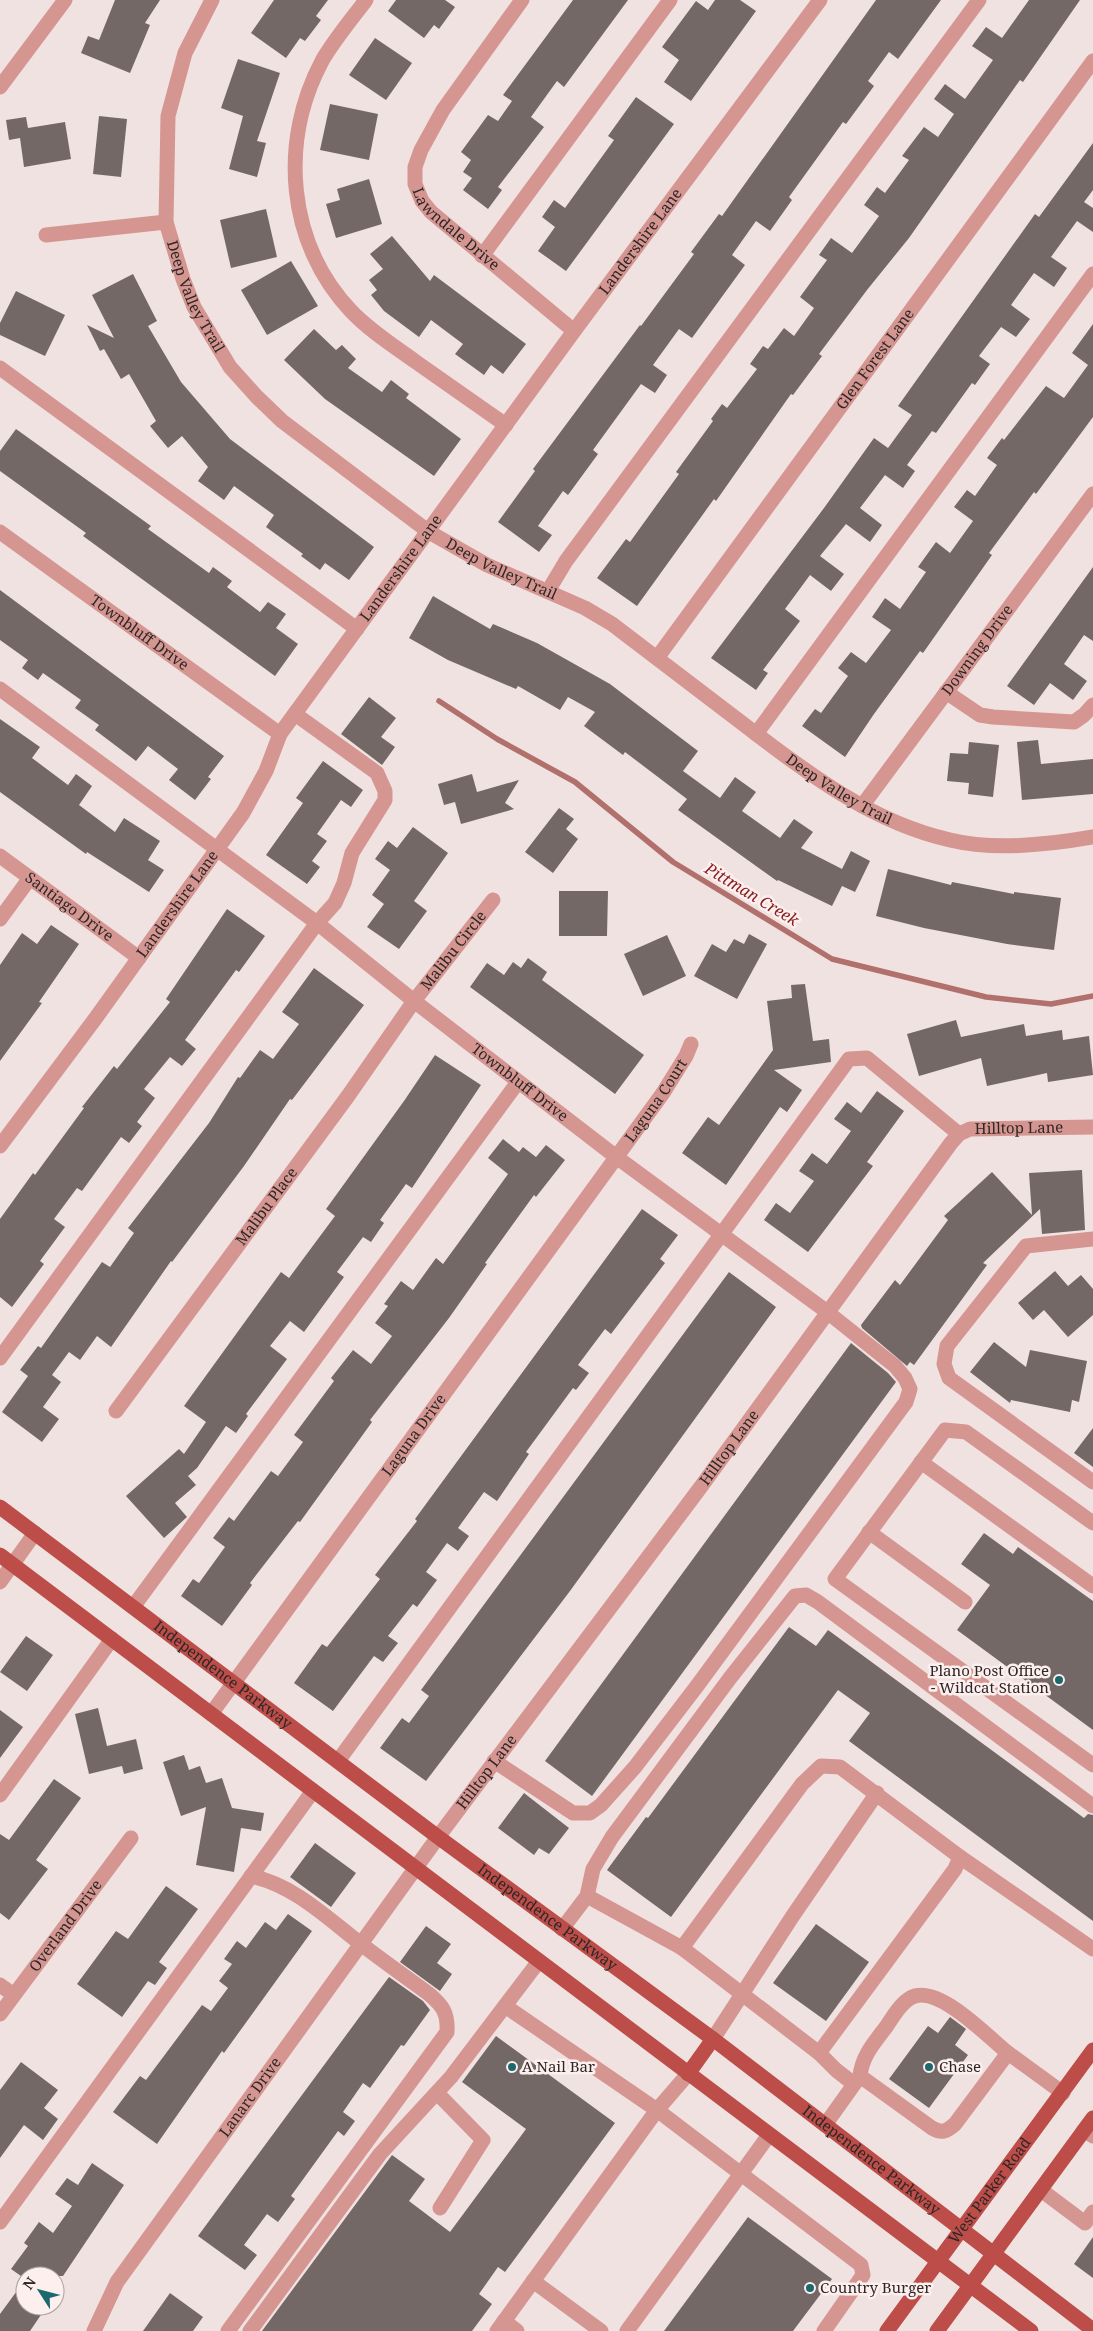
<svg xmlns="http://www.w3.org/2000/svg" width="1093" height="2331" font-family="'Noto Serif',serif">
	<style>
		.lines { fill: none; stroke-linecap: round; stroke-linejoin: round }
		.stream { stroke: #b1706c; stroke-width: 5.5 }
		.building { fill: #746866 }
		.minor { stroke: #d59691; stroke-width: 15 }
		.major { stroke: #bc4d49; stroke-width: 15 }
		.poi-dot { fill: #1b686f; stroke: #fdefee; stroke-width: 2 }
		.labels { text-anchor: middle; stroke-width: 5; stroke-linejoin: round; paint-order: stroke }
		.street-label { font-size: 15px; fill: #2d2727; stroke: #fdefee }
		.poi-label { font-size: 15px; fill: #2d2727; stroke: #fdefee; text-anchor: start }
		.water-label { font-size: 16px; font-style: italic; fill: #881f21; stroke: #fdefee }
	</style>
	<rect width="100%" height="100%" fill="#f0e2e0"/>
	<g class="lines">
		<polyline class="stream" points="439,701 497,739 575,782 673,862 832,959 986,997 1051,1004 1093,996"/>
	</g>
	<g class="building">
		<polygon points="115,0 160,0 145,23 150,25 130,73 81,53 88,36 99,40"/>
		<polygon points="274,0 328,0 316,16 321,20 305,41 300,38 286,58 251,33"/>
		<polygon points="396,0 445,0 455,7 439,29 434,25 424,38 388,11"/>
		<polygon points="573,0 628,0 564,87 557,81 531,117 544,127 498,187 502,190 488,209 463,190 472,178 463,172 471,160 461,152 488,115 498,121 512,101 503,95"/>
		<polygon points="715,0 740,0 756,11 691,101 664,82 679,60 662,47 696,1 708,10"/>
		<polygon points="876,0 941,0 898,59 889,52 868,81 874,86 846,124 843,122 789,197 792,200 770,231 756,221 732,255 745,265 692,338 679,329 653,365 667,375 655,393 641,384 593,450 598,454 568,495 563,491 538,526 552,535 539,552 498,522 535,471 533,469 640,325 641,326 694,254 691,252 719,214 722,216"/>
		<polygon points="1029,0 1080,0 1023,82 1020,80 909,238 867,290 819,354 822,356 793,395 791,394 716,501 714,499 637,606 597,578 626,539 630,542 679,474 676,472 713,421 711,419 722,404 727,408 757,369 750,364 763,346 768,349 784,328 794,336 814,308 800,297 827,260 819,255 831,238 852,253 879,216 864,205 877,187 885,193 909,160 902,156 924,127 938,137 954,114 934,99 945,84 965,99 993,60 972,46 986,27 1002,38"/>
		<polygon points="375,38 412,63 386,100 349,75"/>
		<polygon points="238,59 280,73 257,141 266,143 257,177 229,169 243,116 221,108"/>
		<polygon points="636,97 674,124 566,271 538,251 555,227 542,217 554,200 565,208 614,140 608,136"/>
		<polygon points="330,104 378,114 369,160 320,150"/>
		<polygon points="99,116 127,119 121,177 93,174"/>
		<polygon points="26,117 28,128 65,122 71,159 24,167 20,138 9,140 6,120"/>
		<polygon points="1093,143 1093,190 1084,202 1093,208 1093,232 1077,221 1051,257 1067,268 1054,287 1034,273 1011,305 1030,319 1016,337 1001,327 979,356 990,364 975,385 972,383 936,433 932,431 907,465 915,471 903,488 885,475 860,508 882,525 870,542 846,524 820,556 844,574 831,591 810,575 785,609 800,621 763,670 768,673 756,690 711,658 824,508 874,438 888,448 912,415 898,406 1035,214 1039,217"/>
		<polygon points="369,179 382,224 336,238 326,204 340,200 337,189"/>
		<polygon points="266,209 277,257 231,268 220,220"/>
		<polygon points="392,236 430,281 434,275 526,344 503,374 491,365 484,375 455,354 463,344 431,320 419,337 384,311 371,295 377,290 369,280 383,269 370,254"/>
		<polygon points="291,261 318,306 267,335 241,290"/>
		<polygon points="133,274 157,321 148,326 181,382 230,439 374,547 349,580 325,563 320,570 301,556 303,554 266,527 274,515 234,486 224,500 198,481 208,467 182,436 168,448 150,426 156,421 129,374 121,379 104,349 100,351 87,325 114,338 92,295"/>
		<polygon points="16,291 65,315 45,356 0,335 0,323"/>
		<polygon points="1093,324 1093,417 1036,494 1034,492 989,553 992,555 923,653 920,651 874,714 845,757 802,726 815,709 821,713 848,676 838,668 851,652 866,663 891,630 872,617 885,598 900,609 926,572 918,567 936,542 950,553 973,521 954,507 967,490 975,496 997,465 987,458 1002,438 1004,440 1046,386 1064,398 1088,365 1072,353"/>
		<polygon points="314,329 336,350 342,345 356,359 348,368 382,392 391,380 409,394 406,398 461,439 434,476 325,399 284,360"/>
		<polygon points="16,429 151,526 148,529 209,573 213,567 232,581 227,587 260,612 268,602 286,614 276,628 298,644 275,676 83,536 86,533 0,471 0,451"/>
		<polygon points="1093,567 1093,641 1084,635 1064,664 1087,681 1073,700 1050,683 1034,705 1007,686"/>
		<polygon points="0,590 224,756 208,777 211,779 195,800 169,780 178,769 148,746 136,761 95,730 99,725 75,708 81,700 43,673 38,680 22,668 28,660 0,640"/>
		<polygon points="433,596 490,629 493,624 537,643 610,684 698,751 683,771 720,798 735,777 756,792 742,811 780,838 794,819 813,832 801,848 842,869 851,851 870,861 855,892 842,886 832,906 778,880 777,881 678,810 687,799 625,752 623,755 584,726 595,712 568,697 560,710 518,686 516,689 448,660 409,638"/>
		<polygon points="369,697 396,718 381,737 395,747 382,765 341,734"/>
		<polygon points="0,719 40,747 32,758 68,785 76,774 92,786 79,805 115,832 124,818 160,841 148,860 164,870 149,892 87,852 86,854 0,792"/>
		<polygon points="1038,740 1041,764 1093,759 1093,794 1022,800 1017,742"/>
		<polygon points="969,742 999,745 993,797 968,794 969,783 947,781 950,753 968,754"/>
		<polygon points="323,761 363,790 351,807 341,800 317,834 327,841 312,861 320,867 307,884 266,855 303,803 296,798"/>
		<polygon points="472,774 477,792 519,780 505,803 514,809 461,824 455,802 444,805 438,784"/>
		<polygon points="559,808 574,819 566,829 578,839 553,873 525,852"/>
		<polygon points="413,827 448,853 414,901 427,911 399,949 367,927 384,904 372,895 390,870 375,859 388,841 397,848"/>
		<polygon points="888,869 951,885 952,882 1014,894 1014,892 1061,898 1054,950 1007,944 924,928 876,916"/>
		<polygon points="559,891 608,891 607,936 559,936"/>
		<polygon points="227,909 265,936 239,972 236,970 185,1040 196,1049 182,1066 170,1057 144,1089 155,1098 137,1122 142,1126 129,1143 121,1137 82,1191 77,1188 54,1219 65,1227 40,1261 44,1264 12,1307 0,1297 0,1219 33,1173 35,1175 84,1108 82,1107 114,1066 117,1069 170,1002 166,999"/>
		<polygon points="51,925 79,944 39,1002 42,1003 0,1061 0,965 22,933 37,944"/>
		<polygon points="749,934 767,944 737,999 694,976 712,944 726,952 734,939 744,944"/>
		<polygon points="667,935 686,976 643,996 624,954"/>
		<polygon points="528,958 547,972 542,980 644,1055 615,1094 470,987 487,963 504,975 513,962 521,968"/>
		<polygon points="314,968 364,1005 292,1100 290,1099 244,1166 172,1262 171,1261 111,1347 97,1336 80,1360 69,1352 52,1375 61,1382 43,1407 59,1419 42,1442 2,1412 28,1376 20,1370 38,1346 41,1348 102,1262 110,1267 134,1233 128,1228 209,1123 238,1077 240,1078 260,1050 273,1059 299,1024 282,1012"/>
		<polygon points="805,984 813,1041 829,1039 831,1062 774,1070 802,1090 787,1112 780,1107 726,1185 682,1153 708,1117 719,1125 773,1050 767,1001 792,998 791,985"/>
		<polygon points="956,1020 961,1037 1024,1024 1026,1036 1062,1030 1063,1040 1089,1036 1093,1075 1048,1082 1047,1073 987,1086 981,1058 919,1076 907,1034"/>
		<polygon points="435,1055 481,1085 412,1188 406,1184 380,1220 384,1223 371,1242 363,1237 337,1272 344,1277 304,1332 290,1321 270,1346 287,1359 246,1414 248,1416 236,1433 226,1426 197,1468 188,1476 196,1485 175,1503 187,1517 164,1538 126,1496 179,1449 184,1454 206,1422 184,1406 281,1272 289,1278 335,1216 326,1209 404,1101"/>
		<polygon points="877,1091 904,1111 867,1162 873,1166 808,1252 764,1220 776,1203 790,1213 814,1181 799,1171 812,1153 827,1164 851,1131 834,1119 847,1102 861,1113"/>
		<polygon points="503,1139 519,1152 523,1147 536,1157 546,1145 565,1160 536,1197 534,1195 485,1263 487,1264 449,1318 370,1420 372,1422 300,1522 298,1521 250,1583 252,1585 222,1626 181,1596 193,1579 199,1583 225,1547 213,1538 229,1517 234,1521 271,1471 278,1476 303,1442 294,1435 334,1381 331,1378 353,1350 371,1364 392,1336 375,1323 388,1306 384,1304 401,1281 413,1290 436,1258 443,1264 470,1227 508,1174 488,1158"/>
		<polygon points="1082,1170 1085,1230 1042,1234 1040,1209 983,1263 987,1265 914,1365 910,1362 907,1366 862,1328 861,1325 895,1280 900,1285 948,1220 944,1216 992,1172 1032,1215 1029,1173"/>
		<polygon points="642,1209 678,1235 660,1259 665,1263 611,1334 605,1329 578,1365 589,1373 576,1390 573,1388 526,1452 529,1454 497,1501 484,1492 458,1528 469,1536 458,1551 447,1543 426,1572 437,1580 417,1607 413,1604 388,1636 398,1643 383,1662 374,1656 333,1711 294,1683 322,1644 327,1647 380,1579 375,1575 417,1521 415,1519"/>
		<polygon points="1055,1271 1068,1286 1081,1275 1093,1289 1093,1315 1068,1337 1044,1310 1033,1320 1018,1303"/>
		<polygon points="729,1272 776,1307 570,1591 426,1781 380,1748 402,1718 409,1723 429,1696 421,1690"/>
		<polygon points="994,1342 1026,1367 1030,1350 1087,1361 1079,1402 1072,1400 1070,1412 1011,1400 1010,1403 970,1372"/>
		<polygon points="851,1343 888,1373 896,1382 592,1796 545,1761"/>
		<polygon points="1093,1428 1093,1467 1074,1453"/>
		<polygon points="984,1533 1013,1554 1018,1547 1093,1601 1093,1730 957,1630 990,1585 961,1564"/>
		<polygon points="789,1627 816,1646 828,1630 1084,1818 1088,1814 1093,1815 1093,1921 849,1741 870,1713 838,1690 671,1917 607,1870 646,1817 648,1818"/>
		<polygon points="26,1636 53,1655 27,1691 0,1672"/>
		<polygon points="98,1708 107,1746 136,1739 143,1769 124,1774 122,1766 89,1774 75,1714"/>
		<polygon points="0,1710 23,1727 0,1758"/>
		<polygon points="184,1755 189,1770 200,1766 206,1783 222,1778 232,1808 264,1813 261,1831 241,1828 234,1872 196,1865 206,1807 181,1816 163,1762"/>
		<polygon points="54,1779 81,1798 36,1860 48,1869 9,1920 0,1913 0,1834 9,1840"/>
		<polygon points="524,1793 569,1828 549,1854 539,1848 534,1855 498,1828"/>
		<polygon points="315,1843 356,1873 331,1907 290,1877"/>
		<polygon points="166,1886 198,1909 159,1962 167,1968 155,1985 148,1981 122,2017 77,1984 116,1931 128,1939"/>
		<polygon points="288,1914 312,1931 224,2053 222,2051 157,2144 113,2112 140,2076 146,2080 202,2005 211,2011 228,1988 219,1981 232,1964 224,1959 237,1941 246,1948 265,1922 276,1930"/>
		<polygon points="816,1924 869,1962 826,2021 773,1983"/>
		<polygon points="426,1926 451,1944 437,1963 452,1974 440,1991 400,1962"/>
		<polygon points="389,1977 423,2001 430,2010 404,2046 401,2045 370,2088 363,2083 343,2112 355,2121 344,2136 338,2131 291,2196 295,2199 278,2222 267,2214 244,2245 257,2255 245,2270 198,2236"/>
		<polygon points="950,2017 966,2029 955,2045 968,2055 929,2108 889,2079 928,2026 938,2033"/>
		<polygon points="496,2036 615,2123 505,2272 498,2267 479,2294 492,2304 472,2331 262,2331 392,2155 425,2179 409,2201 450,2232 526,2129 462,2082"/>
		<polygon points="21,2062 58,2090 44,2108 58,2119 43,2140 24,2125 0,2158 0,2090"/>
		<polygon points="92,2163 124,2185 63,2276 21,2276 11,2269 28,2246 24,2243 39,2222 53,2233 72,2206 55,2194 67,2178 78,2185"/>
		<polygon points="748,2217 832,2279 793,2331 664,2331"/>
		<polygon points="1093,2237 1093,2278 1074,2264"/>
		<polygon points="25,2280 25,2306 47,2306 30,2331 0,2331 0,2314"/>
		<polygon points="170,2293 203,2317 193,2331 143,2331"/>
	</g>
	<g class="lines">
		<g class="minor">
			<path id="s1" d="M212 0 185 53 168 116 166 222 183 279 194 307 230 367 257 397 282 421 429 532 487 565 585 608 612 624C654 656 696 688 738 720 802 769 869 822 950 840 995 851 1048 845 1093 837"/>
			<path d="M366 0C351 20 334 40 322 61 279 142 287 243 351 311 370 331 394 346 416 362 446 383 476 404 506 425"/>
			<path id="s2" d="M522 0 443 110 421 150 415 167V184L422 201 431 212 574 331"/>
			<polyline points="0,87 65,0"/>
			<polyline points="46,235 166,222"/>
			<polyline points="482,256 670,0"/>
			<polyline points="0,368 357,629"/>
			<path id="s3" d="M0 532 280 734"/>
			<polyline points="548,591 566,561 979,0"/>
			<path id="s4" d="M657 658 1093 61"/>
			<path id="s5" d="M0 689 317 923 414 1001 615 1156 826 1311 895 1366 905 1378 910 1389 906 1402 697 1686 635 1767 601 1805 590 1813H573L494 1761"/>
			<polyline points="946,692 980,715 993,717 1074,722 1084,715 1093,705"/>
			<polyline points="756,734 1093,274"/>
			<path id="s6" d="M862 806 1093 494"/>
			<path id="s7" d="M0 856 139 958"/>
			<polyline points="0,919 30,878"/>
			<path id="s8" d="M0 1146 95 1019 243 813 266 771 280 734 574 331 820 0"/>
			<polyline points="1093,1239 1026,1246 947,1346 944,1364 949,1378 1093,1482"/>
			<polyline points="0,1358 317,923 335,903 344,883 352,853 385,800 385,791 377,773 295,714"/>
			<path id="s9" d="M116 1411 348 1096 414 1001 493 900"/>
			<polyline points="921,1462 1093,1586"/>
			<polyline points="1093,1523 966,1432 945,1430 835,1579 1093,1765"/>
			<polyline points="869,1532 965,1602"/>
			<polyline points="0,1582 35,1533"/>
			<polyline points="133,1607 518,1082"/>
			<path id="s10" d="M211 1714 663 1093 686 1056 691 1044"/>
			<polyline points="338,1761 849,1059 867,1058 959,1134"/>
			<polygon points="821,1766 840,1767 960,1857 955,1869 819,2053 682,1948 802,1784"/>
			<polyline points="0,1795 112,1639"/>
			<polyline points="960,1857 1093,1949"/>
			<polyline points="587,1896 682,1948"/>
			<polyline points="562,1929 587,1896 593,1869 612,1837 730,1678 795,1596 806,1595 818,1602 1093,1806"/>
			<polyline points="0,1985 14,1995"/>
			<polyline points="505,2006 657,2110 861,2265 863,2275 824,2331"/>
			<path id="s11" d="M0 2014 131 1838"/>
			<polyline points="713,2039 792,1917 877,1793"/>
			<polyline points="819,2053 836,2070 854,2084"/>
			<path d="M860 2076C862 2056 874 2043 886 2027 893 2017 902 2000 915 1996 942 1988 988 2037 1008 2053"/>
			<polyline points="437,2093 483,2140 440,2208"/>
			<path d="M825 2125 860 2076 932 2128C942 2134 947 2131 955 2124L1008 2053 1063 2093"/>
			<polyline points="1084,2130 1093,2136"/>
			<polyline points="1041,2190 1085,2223 1093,2212"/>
			<polyline points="0,2222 313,1791"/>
			<polyline points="533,2281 601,2331"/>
			<polyline points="504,2321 517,2331"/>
			<path id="s12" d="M94 2331 117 2282 438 1837 700 1488 951 1143 959 1134 970 1129 1093 1127"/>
			<path d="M228 2331 447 2032C448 2013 443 2006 429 1994 406 1977 383 1961 361 1944 327 1918 294 1885 251 1876"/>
			<polyline points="250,2331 380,2154 451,2077 539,1961"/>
			<polyline points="497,2331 657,2110 688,2074"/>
			<polyline points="627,2331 769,2135"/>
		</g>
		<g class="major">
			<path id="s13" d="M0 1507 438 1837 713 2039 1093 2330"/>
			<polyline points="0,1555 1031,2331"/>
			<polyline points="688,2074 713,2039"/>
			<path id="s14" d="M887 2331 1093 2050"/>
			<polyline points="937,2331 1093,2118"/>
		</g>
	</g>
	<g class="poi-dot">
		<circle cx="1059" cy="1680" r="5"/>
		<circle cx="512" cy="2067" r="5"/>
		<circle cx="929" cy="2067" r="5"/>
		<circle cx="810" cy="2288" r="5"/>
	</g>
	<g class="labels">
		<g class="street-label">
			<text dy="5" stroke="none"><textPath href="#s2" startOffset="278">Lawndale Drive</textPath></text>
			<text dy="5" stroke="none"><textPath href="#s8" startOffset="1110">Landershire Lane</textPath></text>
			<text dy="5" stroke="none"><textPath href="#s1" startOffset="311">Deep Valley Trail</textPath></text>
			<text dy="5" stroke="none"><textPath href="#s4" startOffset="370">Glen Forest Lane</textPath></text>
			<text dy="5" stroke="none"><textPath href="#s8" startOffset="705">Landershire Lane</textPath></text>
			<text dy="5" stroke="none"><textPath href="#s1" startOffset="731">Deep Valley Trail</textPath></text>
			<text dy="5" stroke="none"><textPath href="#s3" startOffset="172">Townbluff Drive</textPath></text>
			<text dy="5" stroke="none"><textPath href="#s6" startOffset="194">Downing Drive</textPath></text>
			<text dy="5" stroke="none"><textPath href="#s1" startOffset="1136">Deep Valley Trail</textPath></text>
			<text dy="5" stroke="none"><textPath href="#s8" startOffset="300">Landershire Lane</textPath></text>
			<text dy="5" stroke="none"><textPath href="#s7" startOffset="86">Santiago Drive</textPath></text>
			<text dy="5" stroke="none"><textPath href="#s9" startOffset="571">Malibu Circle</textPath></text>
			<text dy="5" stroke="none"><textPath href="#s5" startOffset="652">Townbluff Drive</textPath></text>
			<text dy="5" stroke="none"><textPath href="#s10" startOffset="758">Laguna Court</textPath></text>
			<text dy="5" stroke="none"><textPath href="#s12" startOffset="1539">Hilltop Lane</textPath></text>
			<text dy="5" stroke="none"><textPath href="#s9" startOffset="254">Malibu Place</textPath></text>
			<text dy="5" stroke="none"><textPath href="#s10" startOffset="345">Laguna Drive</textPath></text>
			<text dy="5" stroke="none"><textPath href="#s12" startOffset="1089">Hilltop Lane</textPath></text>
			<text dy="5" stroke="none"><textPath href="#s13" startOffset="279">Independence Parkway</textPath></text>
			<text dy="5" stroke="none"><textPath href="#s12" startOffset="684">Hilltop Lane</textPath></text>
			<text dy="5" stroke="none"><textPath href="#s13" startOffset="684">Independence Parkway</textPath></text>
			<text dy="5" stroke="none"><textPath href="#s11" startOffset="110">Overland Drive</textPath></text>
			<text dy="5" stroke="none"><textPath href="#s12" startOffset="282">Lanarc Drive</textPath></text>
			<text dy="5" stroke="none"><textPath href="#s13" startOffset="1089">Independence Parkway</textPath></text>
			<text dy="5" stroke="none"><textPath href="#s14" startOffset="174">West Parker Road</textPath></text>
		</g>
		<g class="poi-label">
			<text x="1049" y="1676" text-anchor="end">Plano Post Office<tspan x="1049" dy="17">- Wildcat Station</tspan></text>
			<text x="522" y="2072">A Nail Bar</text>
			<text x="939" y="2072">Chase</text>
			<text x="820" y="2293">Country Burger</text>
		</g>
		<g class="water-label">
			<text transform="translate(752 894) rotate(31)" y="6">Pittman Creek</text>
		</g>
	</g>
	<g transform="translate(40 2291) rotate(306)"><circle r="24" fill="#fdefee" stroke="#aa9f9e"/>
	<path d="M0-4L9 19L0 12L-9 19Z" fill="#1b686f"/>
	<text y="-8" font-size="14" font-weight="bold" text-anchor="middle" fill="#2d2727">N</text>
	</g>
</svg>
